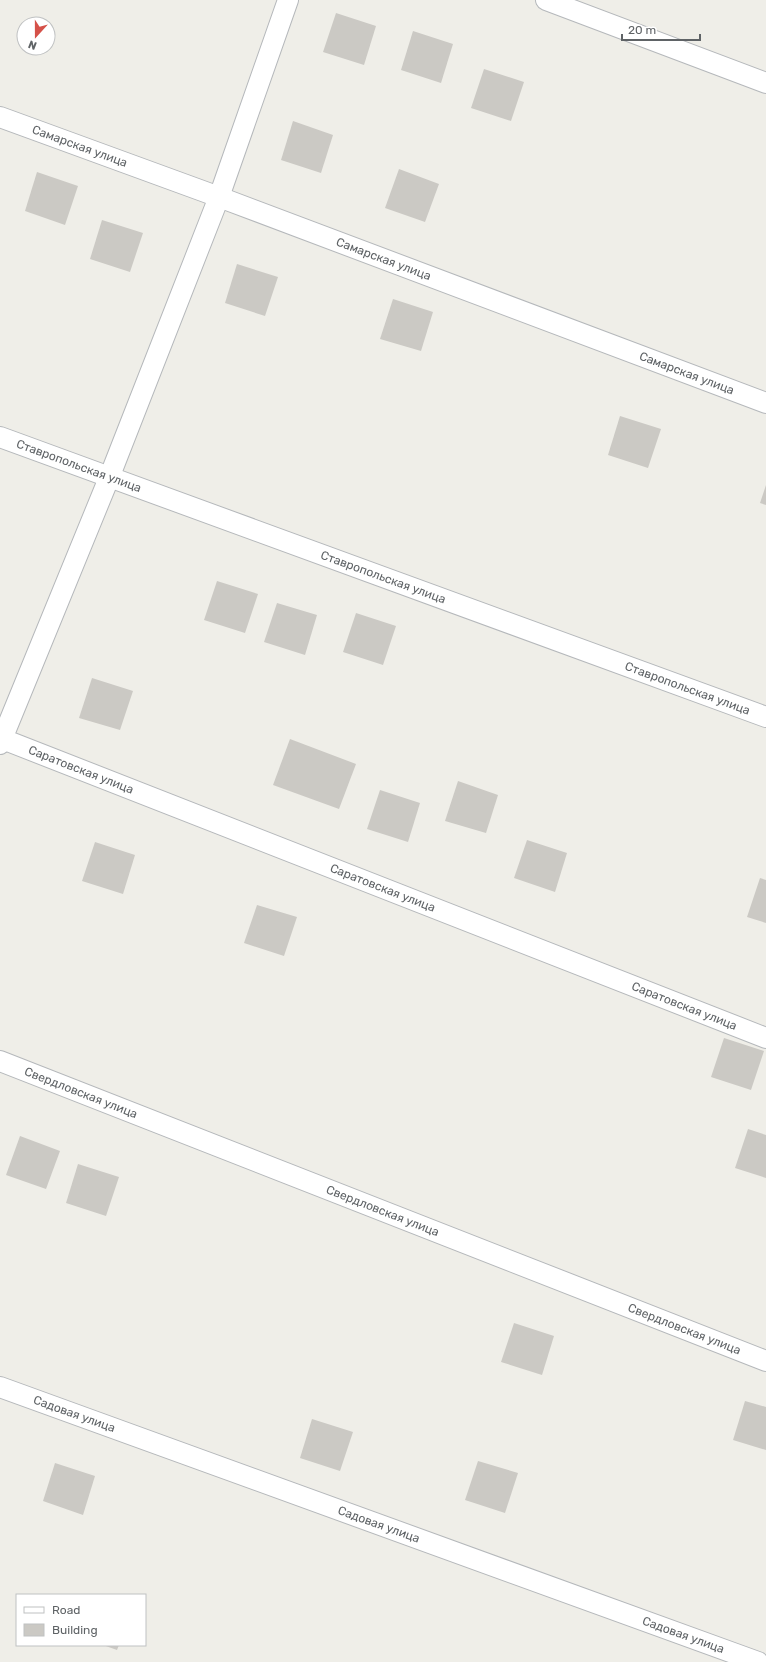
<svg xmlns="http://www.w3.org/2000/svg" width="766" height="1662" font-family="Rubik,sans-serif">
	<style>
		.building { fill: #cbc9c4 }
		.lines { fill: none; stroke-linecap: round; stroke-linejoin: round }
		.minor-casing { stroke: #b5b8bb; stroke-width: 22 }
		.minor { stroke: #fff; stroke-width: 20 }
		.labels { text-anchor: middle; stroke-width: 3; stroke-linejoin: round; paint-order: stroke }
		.street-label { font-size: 12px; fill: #5f6366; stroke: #fff }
	</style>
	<rect width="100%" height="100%" fill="#efeee8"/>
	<g class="building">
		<polygon points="336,13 376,26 364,65 323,52"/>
		<polygon points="413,31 453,44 441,83 401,70"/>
		<polygon points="484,69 524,82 511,121 471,108"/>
		<polygon points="293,121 333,135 321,173 281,160"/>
		<polygon points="399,169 439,184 425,222 385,208"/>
		<polygon points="37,172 78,186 65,225 25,211"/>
		<polygon points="102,220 143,233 130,272 90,259"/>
		<polygon points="237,264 278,277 265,316 225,303"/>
		<polygon points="393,299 433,312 421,351 380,339"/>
		<polygon points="620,416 661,429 648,468 608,455"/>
		<polygon points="766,485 766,505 760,503"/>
		<polygon points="217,581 258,594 245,633 204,620"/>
		<polygon points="277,603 317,615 305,655 264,642"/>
		<polygon points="356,613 396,626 383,665 343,652"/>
		<polygon points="92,678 133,691 120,730 79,718"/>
		<polygon points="290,739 356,764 339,809 273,785"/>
		<polygon points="458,781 498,795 486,833 445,821"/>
		<polygon points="380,790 420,803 408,842 367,829"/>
		<polygon points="527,840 567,853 555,892 514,878"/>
		<polygon points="95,842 135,855 123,894 82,881"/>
		<polygon points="760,878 766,880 766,923 747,917"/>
		<polygon points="257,905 297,917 284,956 244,943"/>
		<polygon points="724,1038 764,1051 751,1090 711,1077"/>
		<polygon points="748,1129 766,1135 766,1178 735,1168"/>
		<polygon points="20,1136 60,1151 46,1189 6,1175"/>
		<polygon points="78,1164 119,1177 106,1216 66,1203"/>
		<polygon points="514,1323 554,1336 542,1375 501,1362"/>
		<polygon points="745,1401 766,1407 766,1450 733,1440"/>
		<polygon points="312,1419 353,1432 340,1471 300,1458"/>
		<polygon points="478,1461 518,1473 505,1513 465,1500"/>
		<polygon points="55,1463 95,1476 83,1515 43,1501"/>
		<polygon points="103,1645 119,1645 117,1650"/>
	</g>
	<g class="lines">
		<g class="minor-casing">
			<g id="minor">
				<polyline points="546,0 766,83"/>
				<path id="s1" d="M0 117 219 197 766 403"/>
				<path id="s2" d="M0 437 766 717"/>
				<path id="s3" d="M0 738 766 1038"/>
				<polyline points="0,744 109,478 219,197 288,0"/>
				<path id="s4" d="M0 1061 766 1361"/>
				<path id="s5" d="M0 1387 758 1662"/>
			</g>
		</g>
		<use href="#minor" class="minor"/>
	</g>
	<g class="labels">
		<g class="street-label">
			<text dy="4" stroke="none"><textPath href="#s1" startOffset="85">Самарская улица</textPath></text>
			<text dy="4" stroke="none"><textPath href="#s1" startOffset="409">Самарская улица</textPath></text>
			<text dy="4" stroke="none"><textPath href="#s1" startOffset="733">Самарская улица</textPath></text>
			<text dy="4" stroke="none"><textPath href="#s2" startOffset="84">Ставропольская улица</textPath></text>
			<text dy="4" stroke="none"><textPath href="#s2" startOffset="408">Ставропольская улица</textPath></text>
			<text dy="4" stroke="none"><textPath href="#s2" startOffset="732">Ставропольская улица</textPath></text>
			<text dy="4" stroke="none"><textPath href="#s3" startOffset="87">Саратовская улица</textPath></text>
			<text dy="4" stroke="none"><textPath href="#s3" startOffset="411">Саратовская улица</textPath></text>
			<text dy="4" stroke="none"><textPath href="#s3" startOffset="735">Саратовская улица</textPath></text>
			<text dy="4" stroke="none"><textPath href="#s4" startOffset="87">Свердловская улица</textPath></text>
			<text dy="4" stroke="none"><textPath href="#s4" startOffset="411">Свердловская улица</textPath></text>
			<text dy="4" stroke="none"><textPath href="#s4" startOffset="735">Свердловская улица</textPath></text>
			<text dy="4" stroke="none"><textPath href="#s5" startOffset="79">Садовая улица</textPath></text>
			<text dy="4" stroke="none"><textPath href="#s5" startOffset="403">Садовая улица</textPath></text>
			<text dy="4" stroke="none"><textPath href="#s5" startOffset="727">Садовая улица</textPath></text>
		</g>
	</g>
	<rect x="16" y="1594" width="130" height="52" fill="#ffffff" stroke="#bfc1c2"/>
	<rect x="24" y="1607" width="20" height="6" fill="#ffffff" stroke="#bfc1c2"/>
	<text x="52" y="1614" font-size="12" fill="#5f6366">Road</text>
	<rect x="24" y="1624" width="20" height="12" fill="#cbc9c4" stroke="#bfc1c2"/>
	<text x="52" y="1634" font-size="12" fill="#5f6366">Building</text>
	<g transform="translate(36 36) rotate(201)"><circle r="19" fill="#ffffff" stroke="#bfc1c2"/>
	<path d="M0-3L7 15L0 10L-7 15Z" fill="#d55149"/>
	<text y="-6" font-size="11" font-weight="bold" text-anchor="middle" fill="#5f6366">N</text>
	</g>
	<path d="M622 34v6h78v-6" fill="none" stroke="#5f6366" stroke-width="2"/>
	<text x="628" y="34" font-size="12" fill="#5f6366" stroke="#ffffff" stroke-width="3" paint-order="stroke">20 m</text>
</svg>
